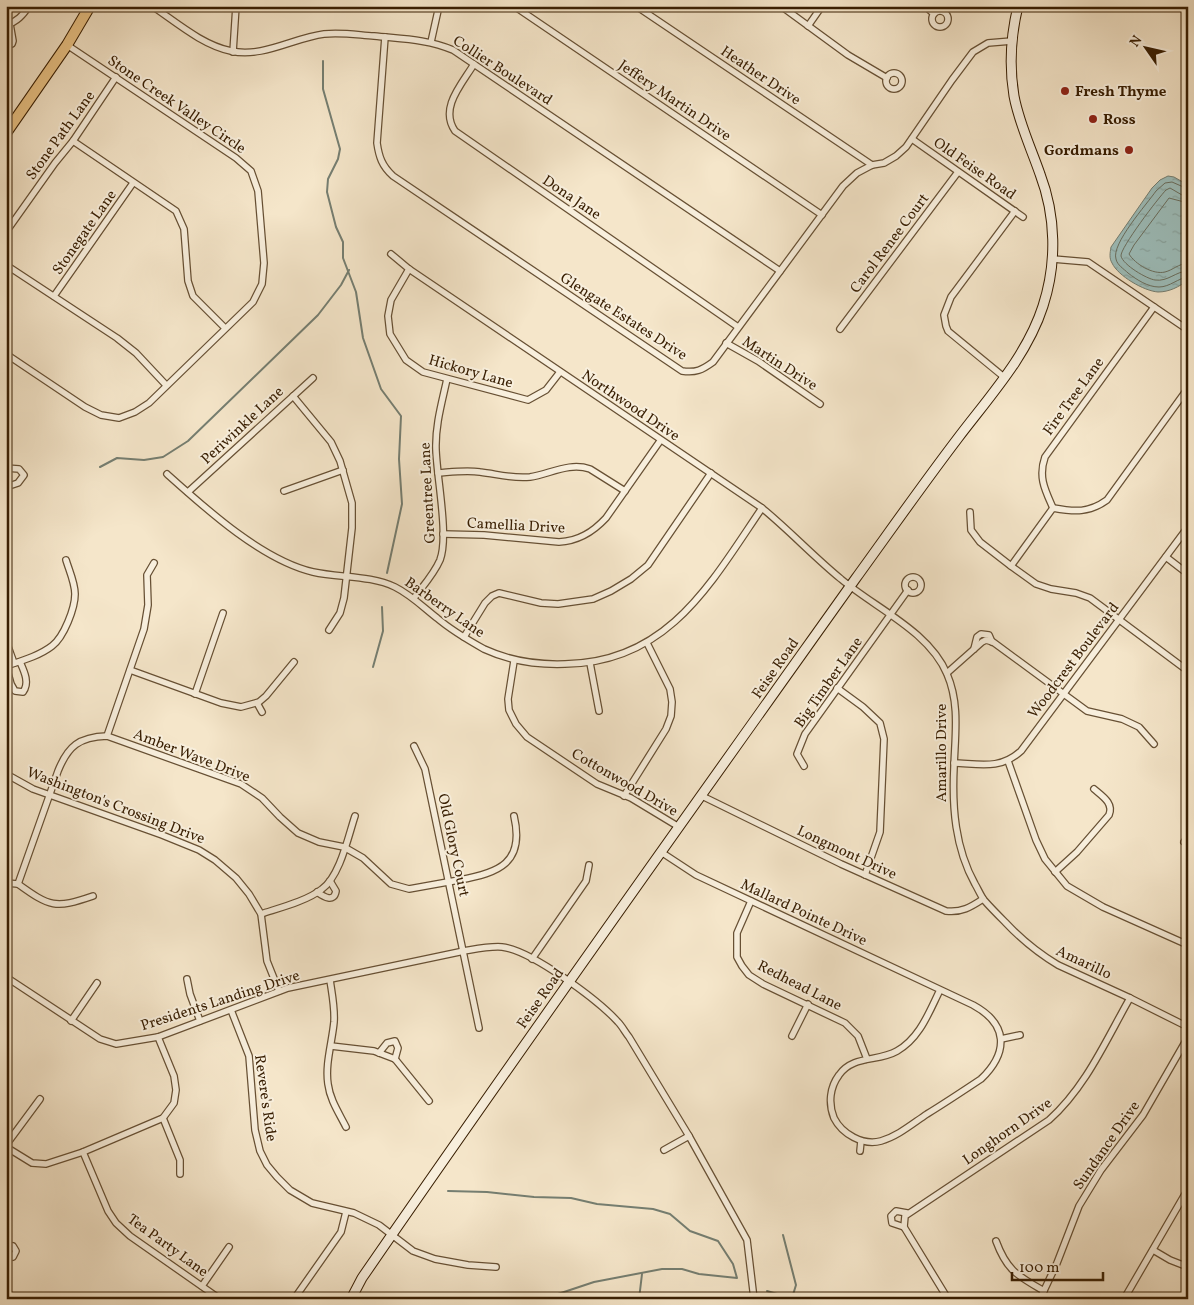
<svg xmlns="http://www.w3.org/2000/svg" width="1194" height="1305" font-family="Vollkorn,serif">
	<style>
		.water { fill: url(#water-ripples); stroke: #757e71 }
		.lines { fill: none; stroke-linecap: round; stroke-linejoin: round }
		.shore { stroke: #6a6e5e; stroke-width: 1 }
		.stream { stroke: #757e71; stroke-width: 2 }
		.minor-casing { stroke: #675034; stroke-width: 8 }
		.secondary-casing { stroke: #381e02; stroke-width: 11 }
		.primary-casing { stroke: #381e02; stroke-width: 12 }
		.minor { stroke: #f8efdd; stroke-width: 5.5 }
		.secondary { stroke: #f8efdd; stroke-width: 9 }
		.primary { stroke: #eac385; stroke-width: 10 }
		.poi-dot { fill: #8f2418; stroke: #f8efdd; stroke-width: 2 }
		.labels { text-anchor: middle; stroke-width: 4; stroke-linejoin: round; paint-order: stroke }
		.street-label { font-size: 15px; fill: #381e02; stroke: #f8efdd }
		.poi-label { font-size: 15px; font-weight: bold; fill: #381e02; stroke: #f8efdd; text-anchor: start }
	</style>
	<defs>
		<pattern id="water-ripples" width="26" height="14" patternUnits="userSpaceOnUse" patternTransform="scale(1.25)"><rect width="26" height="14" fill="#9dbebb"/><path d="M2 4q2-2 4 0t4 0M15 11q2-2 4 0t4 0" fill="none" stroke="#88a39f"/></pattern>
	</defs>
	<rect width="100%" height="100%" fill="#f5e6ca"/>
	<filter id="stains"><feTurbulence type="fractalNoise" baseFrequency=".004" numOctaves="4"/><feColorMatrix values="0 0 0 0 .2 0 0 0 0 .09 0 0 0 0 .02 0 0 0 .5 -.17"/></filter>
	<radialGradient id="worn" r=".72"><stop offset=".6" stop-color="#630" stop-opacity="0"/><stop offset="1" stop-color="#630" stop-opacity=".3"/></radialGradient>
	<path class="water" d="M1168 176 1174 177 1188 185V280C1179 287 1169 292 1158 292 1144 291 1118 276 1112 263 1109 258 1110 253 1111 247L1152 188 1160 180Z"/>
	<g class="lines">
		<g class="shore">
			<path d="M1188 189 1172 182 1165 183 1156 191C1147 204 1111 244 1116 259 1117 265 1124 269 1128 273 1137 280 1148 287 1159 287 1170 287 1178 278 1188 277"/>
			<path d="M1188 195H1182L1170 188 1166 190C1159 197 1120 248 1121 256 1123 265 1147 279 1155 280 1168 282 1176 271 1188 271"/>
			<path d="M1188 203 1169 198 1134 245 1129 254C1135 264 1153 275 1165 272 1173 270 1178 264 1188 263"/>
		</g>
		<g class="stream">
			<polyline points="315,7 315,6"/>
			<polyline points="323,61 323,89 340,149 338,159 328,179 327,192 336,227 343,242 343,258 356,292 363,338 381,389 401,416 399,459 402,504 387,573"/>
			<polyline points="100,467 117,458 144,460 163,457 188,441 318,315 341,285 349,270"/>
			<polyline points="373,667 383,631 382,607"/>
			<polyline points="448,1191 487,1192 534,1197 571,1198 597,1204 653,1209 670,1214 690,1231 718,1241 733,1264 737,1278 699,1274 682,1269 662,1269 594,1282 543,1299"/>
			<polyline points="783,1235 796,1285 792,1298"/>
			<polyline points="767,1291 794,1299"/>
			<polyline points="639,1299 642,1274"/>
		</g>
		<g class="minor-casing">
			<g id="minor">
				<path d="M152 6C176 22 202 45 231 51 263 58 293 38 324 34 341 32 358 35 374 36 402 39 427 39 453 50L780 271"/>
				<polyline points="514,6 822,215"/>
				<polyline points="636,6 872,165"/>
				<polyline points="781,6 848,55 887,78"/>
				<polyline points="925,6 934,14"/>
				<circle cx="940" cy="19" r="8"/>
				<path d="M6 25C17 22 23 15 29 6"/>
				<polyline points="808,26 822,6"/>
				<path d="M385 37 377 143C379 157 382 166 393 176L682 371C696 373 702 370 713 362L843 186 857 173 872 165 884 163 896 156 906 147 952 80 973 52 988 43 1012 41"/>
				<polyline points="431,42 439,6"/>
				<polyline points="6,46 12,44 13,41 10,24"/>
				<polyline points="233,52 236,6"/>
				<path d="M474 64C462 84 439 108 455 131L738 327"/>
				<circle cx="894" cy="81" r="8"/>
				<polyline points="912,139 1023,217"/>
				<polyline points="73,141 176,211 184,229 188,281 193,296 225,328"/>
				<polyline points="6,232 55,163 73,141 116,77"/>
				<path d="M391 254 409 269 762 508C790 531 814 557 841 579 875 608 929 631 947 674 960 704 955 735 954 767 952 807 955 848 975 884 978 889 981 896 984 900 991 908 998 915 1005 922 1021 939 1038 953 1058 965L1130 998 1188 1027"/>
				<polyline points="1053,259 1088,262 1188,330"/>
				<polyline points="6,265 117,338 136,353 166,385"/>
				<polyline points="409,269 391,300 388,316 390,334 406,360 423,372 528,400 546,390 560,372"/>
				<polyline points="54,296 133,183"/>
				<polyline points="840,329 958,172"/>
				<polyline points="726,343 758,361 820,404"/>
				<polyline points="6,354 85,407 101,415 119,418 135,412 149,403 253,302 262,284 264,263 258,191 251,171 236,158 67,45"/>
				<polyline points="1004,377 948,331 946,326 944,315 951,297 1015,211"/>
				<polyline points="293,396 331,442 340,461 352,503 352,528 344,598 340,613 329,630"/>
				<polyline points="6,468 19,469 24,475 18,483 9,486"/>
				<path d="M6 470C8 481 10 490 6 500"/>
				<path d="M438 473C452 472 466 470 480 472 497 474 512 479 530 477 550 474 569 462 590 469L625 491"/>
				<path d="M167 474C206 509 262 560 313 572 340 578 370 575 395 587 411 595 423 607 437 618 451 630 468 640 484 649 510 661 537 665 565 664 668 663 711 583 762 508"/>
				<polyline points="284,491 343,470"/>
				<polyline points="188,492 313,378"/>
				<path d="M1053 508C1045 490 1038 477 1045 457L1154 307"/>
				<polyline points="970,512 971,530 980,542 1011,566 1036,584 1051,589 1076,593 1090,598 1188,671"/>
				<path d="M443 534 484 535 559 542C579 541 593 532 606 518L660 441"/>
				<polyline points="1166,557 1188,574"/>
				<path d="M1011 566 1053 508C1075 512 1089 513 1107 500L1188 388"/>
				<circle cx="913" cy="585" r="8"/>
				<path d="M414 598C423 586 434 574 440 560 449 536 437 479 436 450 435 426 442 402 447 379"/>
				<polyline points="464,637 485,603 492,596 499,593 541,603 558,604 593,599 611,591 631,579 648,565 711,473"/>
				<polyline points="6,641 14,663"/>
				<polyline points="974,649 977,637 981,634 989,635 992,642"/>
				<polyline points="514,661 508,699 509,710 516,724 527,737 597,784 631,798 679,827"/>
				<polyline points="590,663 599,711"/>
				<path d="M6 666C21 661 39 656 52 646 64 637 75 608 75 594 75 583 69 570 66 560"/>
				<path d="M6 666 11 684 15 691 23 692C30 683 24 671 20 662"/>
				<polyline points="130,670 221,703 241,707 259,702 266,696 294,662"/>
				<polyline points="947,673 982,642 986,640 993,642 1087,711 1122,719 1139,727 1154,744"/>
				<polyline points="837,688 863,707 880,723 884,739 880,832 865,875"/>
				<polyline points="195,694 223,613"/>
				<polyline points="257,703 262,712"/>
				<polyline points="107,736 144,629 148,605 147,575 154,563"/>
				<polyline points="414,746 425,769 479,1028"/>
				<polyline points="1008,761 1036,840 1045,859 1067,886 1103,907 1188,945"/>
				<path d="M954 763C980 764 1000 770 1021 751L1188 527"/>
				<polyline points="804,766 797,754 805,734 908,590"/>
				<polyline points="6,774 33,789 162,835 199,850 215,860 236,878 249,894 261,914 267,961 279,991"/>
				<polyline points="624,796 666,729 671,716 672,702 670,689 647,643"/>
				<path d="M702 796 841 864 946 911C961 913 971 907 983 899"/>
				<polyline points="1184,842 1188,844"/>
				<path d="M661 852 696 875 973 1005C1008 1024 1009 1052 981 1079 963 1091 945 1103 927 1114 912 1124 898 1136 881 1141 863 1146 842 1134 834 1118 828 1103 830 1087 839 1075 853 1055 878 1062 897 1051 920 1038 929 1012 940 990"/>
				<path d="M1055 872 1077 852 1109 815C1114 803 1102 796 1094 789"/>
				<path d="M6 883 18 884 58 771C68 746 79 737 107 736L241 784 262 798 280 817 298 833 319 842 344 847 363 858 391 884 409 889C426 886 443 883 459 880 499 873 525 863 514 816"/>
				<path d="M18 884C50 907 55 909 93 896"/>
				<path d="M317 892C324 897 334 903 336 891L330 881"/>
				<polyline points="751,901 737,933 737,957 742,966 749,975 763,984 845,1023 858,1036 867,1059"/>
				<path d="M261 914C279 908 307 901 322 889 340 876 348 837 355 816"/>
				<polyline points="532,959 586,881 589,865"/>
				<path d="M6 977 100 1039 116 1044 158 1037 288 988 464 951C476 949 490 946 502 947 531 950 598 1000 618 1022 622 1026 625 1032 629 1037L689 1136 747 1240 754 1299"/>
				<polyline points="187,979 190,994 200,1021"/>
				<path d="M330 980C332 994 335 1008 334 1022 332 1043 325 1064 328 1084 330 1100 339 1113 346 1127"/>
				<polyline points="231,1010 249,1056 255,1130 260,1151 267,1165 277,1177 290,1190 312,1203 354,1213 379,1225 413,1251 435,1259 468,1265 496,1267"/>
				<polyline points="71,1021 97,983"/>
				<polyline points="792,1036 808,1004"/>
				<polyline points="1001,1039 1020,1035"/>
				<polyline points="331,1046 374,1051 395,1059 429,1101"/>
				<polyline points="379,1053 387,1043 395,1041 398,1048 395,1059"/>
				<polyline points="163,1118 180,1160 180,1174"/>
				<polyline points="6,1145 40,1099"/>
				<polyline points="6,1147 32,1163 46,1164 83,1152 163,1118 174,1103 176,1090 174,1076 158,1037"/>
				<polyline points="664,1150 689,1136"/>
				<polyline points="860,1151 861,1141"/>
				<polyline points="83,1152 108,1211 116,1223 130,1236 220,1299"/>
				<polyline points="904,1227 892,1223 891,1216 896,1211 907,1213"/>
				<path d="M996 1241C1007 1271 1018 1276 1044 1291"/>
				<polyline points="6,1245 13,1246 16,1251 13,1257 6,1258"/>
				<polyline points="1153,1250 1170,1260 1188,1267"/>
				<polyline points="202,1286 229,1247"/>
				<polyline points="294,1299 341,1232 346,1212"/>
				<path d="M948 1299 904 1227 905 1216 1049 1120C1086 1087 1106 1040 1130 998"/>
				<polyline points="1040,1299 1057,1263 1079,1206 1101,1170 1143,1115 1188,1037"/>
				<polyline points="1124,1299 1188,1189"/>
			</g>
		</g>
		<g class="secondary-casing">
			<path id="secondary" d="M351 1299 362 1278C524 1043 690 811 856 578 890 531 923 484 958 438 989 397 1027 356 1043 306 1057 263 1056 216 1040 174 1031 148 1019 123 1014 96 1009 66 1011 35 1018 6"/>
		</g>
		<g class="primary-casing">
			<polyline id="primary" points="6,133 67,45 90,6"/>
		</g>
		<use href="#minor" class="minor"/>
		<use href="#secondary" class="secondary"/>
		<use href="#primary" class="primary"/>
	</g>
	<g class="poi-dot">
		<circle cx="1065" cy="91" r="5"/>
		<circle cx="1093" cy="119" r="5"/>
		<circle cx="1129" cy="150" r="5"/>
	</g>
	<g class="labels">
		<g class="street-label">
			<text transform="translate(503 70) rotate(33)" y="5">Collier Boulevard</text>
			<text transform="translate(761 75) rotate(34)" y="5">Heather Drive</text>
			<text transform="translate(675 100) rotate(34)" y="5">Jeffery Martin Drive</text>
			<text transform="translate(177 104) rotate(34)" y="5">Stone Creek Valley Circle</text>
			<text transform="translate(60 135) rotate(-54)" y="5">Stone Path Lane</text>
			<text transform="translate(975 168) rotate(35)" y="5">Old Feise Road</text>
			<text transform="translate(572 197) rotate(34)" y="5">Dona Jane</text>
			<text transform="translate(84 232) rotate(-55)" y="5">Stonegate Lane</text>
			<text transform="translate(889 243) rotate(-53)" y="5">Carol Renee Court</text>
			<text transform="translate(624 316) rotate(33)" y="5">Glengate Estates Drive</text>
			<text transform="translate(780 363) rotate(33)" y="5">Martin Drive</text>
			<text transform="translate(471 371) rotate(16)" y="5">Hickory Lane</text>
			<text transform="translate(1073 396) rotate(-54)" y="5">Fire Tree Lane</text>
			<text transform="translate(631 405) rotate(34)" y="5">Northwood Drive</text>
			<text transform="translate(242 425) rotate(-43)" y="5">Periwinkle Lane</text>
			<text transform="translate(427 493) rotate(-93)" y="5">Greentree Lane</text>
			<text transform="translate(516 525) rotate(3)" y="5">Camellia Drive</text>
			<text transform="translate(445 607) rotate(35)" y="5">Barberry Lane</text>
			<text transform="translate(1073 660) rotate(-53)" y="5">Woodcrest Boulevard</text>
			<text transform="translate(775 668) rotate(-55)" y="5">Feise Road</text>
			<text transform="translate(828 682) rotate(-55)" y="5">Big Timber Lane</text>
			<text transform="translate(941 753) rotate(-90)" y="5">Amarillo Drive</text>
			<text transform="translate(192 755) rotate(21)" y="5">Amber Wave Drive</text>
			<text transform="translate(625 782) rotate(30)" y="5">Cottonwood Drive</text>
			<text transform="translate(116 805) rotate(21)" y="5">Washington's Crossing Drive</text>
			<text transform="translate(454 845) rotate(78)" y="5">Old Glory Court</text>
			<text transform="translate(847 852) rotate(25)" y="5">Longmont Drive</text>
			<text transform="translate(804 912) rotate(25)" y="5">Mallard Pointe Drive</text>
			<text transform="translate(1084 962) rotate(25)" y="5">Amarillo</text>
			<text transform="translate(800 985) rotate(27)" y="5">Redhead Lane</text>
			<text transform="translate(540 998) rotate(-55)" y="5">Feise Road</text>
			<text transform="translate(220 1000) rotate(-18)" y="5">Presidents Landing Drive</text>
			<text transform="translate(266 1098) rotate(82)" y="5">Revere's Ride</text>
			<text transform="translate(1007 1131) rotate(-35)" y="5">Longhorn Drive</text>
			<text transform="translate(1106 1145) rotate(-55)" y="5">Sundance Drive</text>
			<text transform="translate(168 1245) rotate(36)" y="5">Tea Party Lane</text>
		</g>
		<g class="poi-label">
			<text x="1075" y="96">Fresh Thyme</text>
			<text x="1103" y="124">Ross</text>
			<text x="1119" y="155" text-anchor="end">Gordmans</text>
		</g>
	</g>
	<rect width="1194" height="1305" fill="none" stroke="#f5e6ca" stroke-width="25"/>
	<rect x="8" y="8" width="1179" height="1290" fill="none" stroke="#381e02" stroke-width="2.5"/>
	<rect x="12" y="12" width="1169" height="1280" fill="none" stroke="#381e02"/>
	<g transform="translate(1146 48) rotate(304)" stroke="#f8efdd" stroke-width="4" paint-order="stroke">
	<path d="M0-4L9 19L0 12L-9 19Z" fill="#381e02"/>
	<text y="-8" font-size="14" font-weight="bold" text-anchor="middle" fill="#381e02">N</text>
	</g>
	<path d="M1012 1272v8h91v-8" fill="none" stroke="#381e02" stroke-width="2.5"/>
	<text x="1019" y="1272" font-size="15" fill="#381e02" stroke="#f8efdd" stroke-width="4" paint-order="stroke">100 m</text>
	<rect width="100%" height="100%" filter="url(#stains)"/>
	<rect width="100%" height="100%" fill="url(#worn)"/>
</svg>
